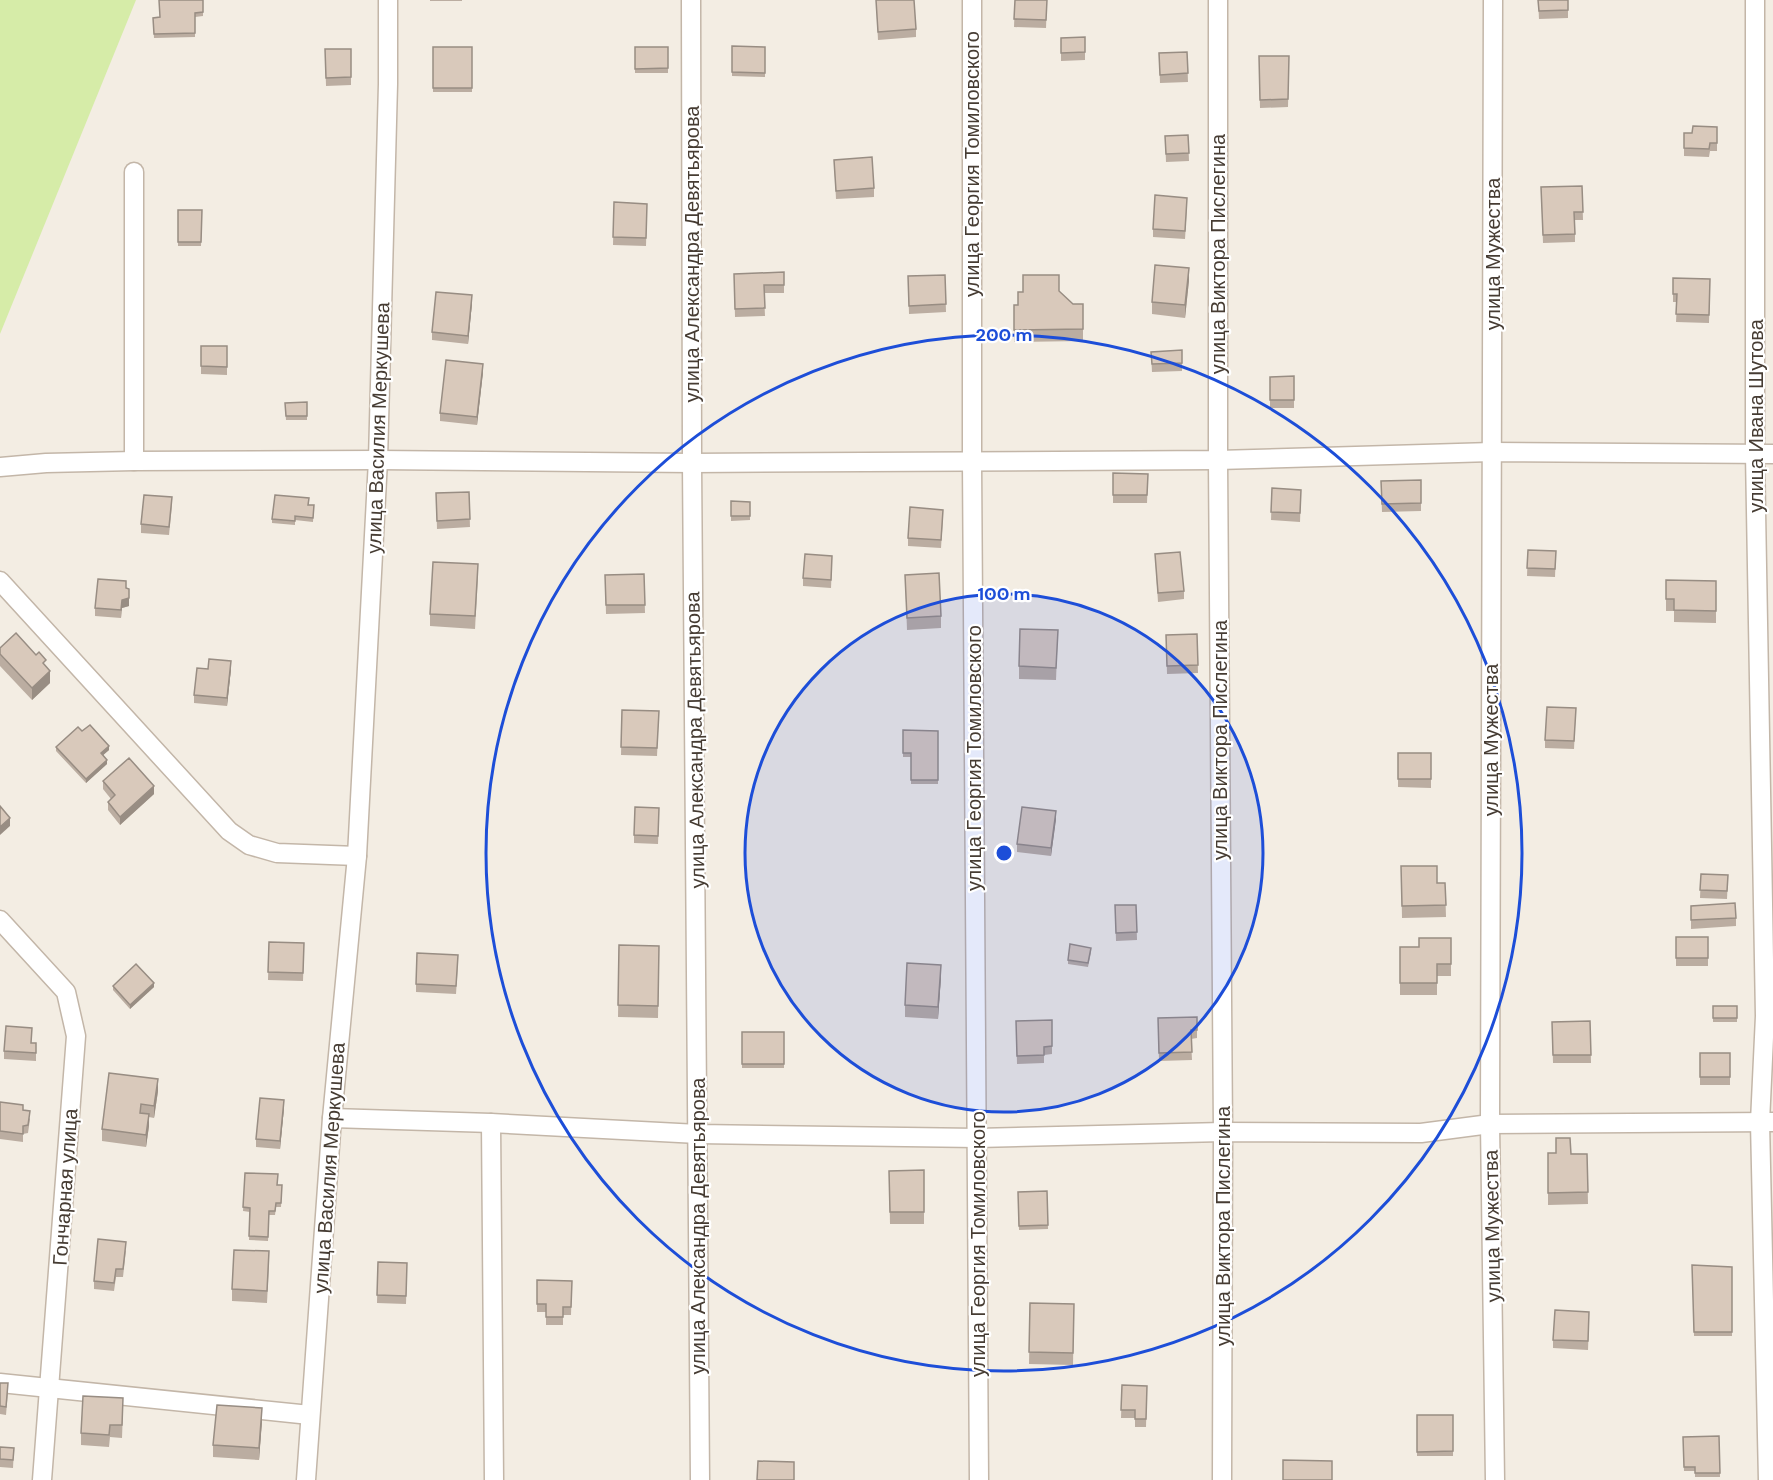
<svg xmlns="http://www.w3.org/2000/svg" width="1773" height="1480" font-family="'DM Sans',sans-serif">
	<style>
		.green { fill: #d6eca8 }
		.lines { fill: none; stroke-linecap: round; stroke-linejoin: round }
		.street-casing { stroke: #c3b6a8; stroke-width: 21 }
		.street { stroke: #fff; stroke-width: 18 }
		.wall { fill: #bbada1 }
		.shaded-wall { fill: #988d83 }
		.building { fill: #d9c9bb; stroke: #988d83; stroke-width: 1.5 }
		.ring { fill: none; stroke: #1d4ed8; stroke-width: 3 }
		.labels { text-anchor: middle; stroke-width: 4.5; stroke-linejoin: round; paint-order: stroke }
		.street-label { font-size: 20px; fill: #463c33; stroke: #fff }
		.centre { fill: #1d4ed8; stroke: #fff; stroke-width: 3 }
		.ring-label { font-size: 18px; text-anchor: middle; font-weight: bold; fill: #1d4ed8; stroke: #fff; stroke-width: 4.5; stroke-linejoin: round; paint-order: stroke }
	</style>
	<rect width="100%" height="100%" fill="#f3ede3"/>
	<polygon class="green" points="0,0 136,0 0,334"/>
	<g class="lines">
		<g class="street-casing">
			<g id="street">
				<polyline points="691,0 692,463 700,1480"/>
				<polyline points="972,0 972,462 979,1480"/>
				<polyline points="1218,0 1218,460 1223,1132 1222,1480"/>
				<polyline points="1493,0 1490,1124 1495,1480"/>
				<polyline points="1755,0 1755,454 1765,1016 1760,1122 1768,1480"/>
				<polyline points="134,461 134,172"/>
				<polyline points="0,467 46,463 134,461 378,460 692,463 1218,460 1492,452 1773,454"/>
				<polyline points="0,581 229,831 249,845 277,853 357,856"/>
				<polyline points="0,920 66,992 76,1036 42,1480"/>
				<polyline points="332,1118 491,1123 698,1134 977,1138 1223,1132 1421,1133 1490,1124 1773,1122"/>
				<polyline points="491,1123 494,1480"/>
				<polyline points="0,1383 310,1415"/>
				<polyline points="306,1480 332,1118 357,856 378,460 388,84 388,0"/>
			</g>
		</g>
		<use href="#street" class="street"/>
	</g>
	<g class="wall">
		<polygon points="203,0 203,16 195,17 195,37 154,38 153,18 160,17"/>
		<rect x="430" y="0" width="32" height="1"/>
		<polygon points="876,0 916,29 916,37 878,40"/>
		<polygon points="1015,0 1047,0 1046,28 1014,27"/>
		<polygon points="1538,0 1568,0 1568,18 1539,19"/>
		<polygon points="1085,37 1085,60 1061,61 1061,38"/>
		<polygon points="732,46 765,47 765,77 732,76"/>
		<rect x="433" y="47" width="39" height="45"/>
		<rect x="635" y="47" width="33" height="26"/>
		<polygon points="325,49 351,49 351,85 326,86"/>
		<polygon points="1187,52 1188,82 1160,83 1159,53"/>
		<polygon points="1259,56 1289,56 1288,107 1260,108"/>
		<polygon points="1717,127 1717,151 1710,151 1709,157 1684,156 1684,148 1692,133"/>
		<polygon points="1188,135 1189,161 1166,162 1165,136"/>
		<polygon points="834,160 874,188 874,197 836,199"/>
		<polygon points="1582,186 1583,220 1575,220 1575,242 1543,243 1541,187"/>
		<polygon points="614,202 647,204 646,246 613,245"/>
		<polygon points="1187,206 1185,239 1153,237 1153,229"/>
		<polygon points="178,210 202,210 201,246 178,246"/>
		<polygon points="784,272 784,293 764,293 765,316 735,317 734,274"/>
		<polygon points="945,275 946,312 909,314 908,276"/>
		<polygon points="1673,278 1710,279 1709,323 1676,322 1677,302 1673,302"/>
		<polygon points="1189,280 1185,318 1152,314 1152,302"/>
		<polygon points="1059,291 1073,304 1083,304 1083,341 1014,342 1014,305 1018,305"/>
		<polygon points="472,303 468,344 432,340 432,332"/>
		<polygon points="201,346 227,346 227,375 201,374"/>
		<polygon points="1182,350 1182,371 1152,372 1151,352"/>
		<polygon points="483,372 477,425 440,421 440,413"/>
		<polygon points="1294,376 1294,408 1270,408 1270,377"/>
		<polygon points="307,402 307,420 286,420 285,403"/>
		<polygon points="1113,473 1148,474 1147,503 1113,503"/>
		<polygon points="1421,480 1421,511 1382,512 1381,481"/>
		<polygon points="1272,488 1301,490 1300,522 1271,520"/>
		<polygon points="469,492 470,527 437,529 436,493"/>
		<polygon points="731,501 750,502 750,520 731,521"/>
		<polygon points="172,505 169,535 141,533 141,524"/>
		<polygon points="308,505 314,505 313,522 295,520 295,525 272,523 272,519"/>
		<polygon points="943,518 941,548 908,546 908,538"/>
		<polygon points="1528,550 1556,551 1555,577 1527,576"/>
		<polygon points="1155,554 1184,591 1184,599 1158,602"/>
		<polygon points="832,564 831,588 803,586 803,578"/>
		<polygon points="644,574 645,613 606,614 605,575"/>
		<polygon points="905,575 941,616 941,628 907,630"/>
		<polygon points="478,576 475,629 430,626 430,614"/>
		<polygon points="1666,580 1716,581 1716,623 1674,622 1674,611 1666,611"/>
		<polygon points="126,588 129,597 129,606 122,608 121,618 95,616 95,608"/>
		<polygon points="1058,630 1056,680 1019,679 1019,666"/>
		<polygon points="1197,634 1198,673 1167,674 1166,635"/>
		<polygon points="0,648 46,667 50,683 32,700 0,666"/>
		<polygon points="231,669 227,706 194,703 194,695"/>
		<polygon points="1576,708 1574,749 1545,748 1545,740"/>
		<polygon points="622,710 659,711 657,756 621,755"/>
		<polygon points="903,730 938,731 938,784 911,784 911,757 903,757"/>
		<polygon points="82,731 109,750 103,755 107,764 86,783 56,751 56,747"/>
		<polygon points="1398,753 1431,753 1431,788 1398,787"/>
		<polygon points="103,781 154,794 120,825 108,810 108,802 111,799 103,789"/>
		<polygon points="659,816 658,844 634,843 634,835"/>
		<polygon points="1056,819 1051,856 1017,852 1017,844"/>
		<polygon points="1401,866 1437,883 1445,883 1446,917 1402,918"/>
		<polygon points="1701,874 1728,875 1727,899 1700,898"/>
		<polygon points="1115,905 1136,905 1137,940 1116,941"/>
		<polygon points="1691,906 1736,918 1736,926 1691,929"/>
		<rect x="1676" y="937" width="32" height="29"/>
		<polygon points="1451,938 1451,976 1437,976 1437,995 1400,995 1400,947 1419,947"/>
		<polygon points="269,942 304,943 303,981 268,980"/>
		<polygon points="619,945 659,946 658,1018 618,1017"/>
		<polygon points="1091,952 1088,967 1068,964 1068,960"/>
		<polygon points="458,963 456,994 416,992 416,984"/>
		<polygon points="941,977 938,1019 905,1017 905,1005"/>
		<polygon points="113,986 154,987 130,1009 113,990"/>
		<rect x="1713" y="1006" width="24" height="16"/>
		<polygon points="1197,1017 1197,1038 1191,1039 1192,1060 1159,1061 1158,1018"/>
		<polygon points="1052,1020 1052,1054 1044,1055 1044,1063 1017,1064 1016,1021"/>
		<polygon points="1590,1021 1591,1063 1553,1063 1552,1022"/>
		<rect x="742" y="1032" width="42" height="36"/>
		<polygon points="31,1043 36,1052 36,1061 4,1059 4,1051"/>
		<rect x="1700" y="1053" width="30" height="32"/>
		<polygon points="158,1091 154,1118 149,1117 149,1126 146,1147 102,1141 102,1129"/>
		<polygon points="0,1102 23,1110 30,1119 28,1133 23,1134 23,1142 0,1139"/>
		<polygon points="284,1108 280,1149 256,1147 256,1139"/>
		<polygon points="1548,1153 1587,1154 1588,1204 1548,1205"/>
		<polygon points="924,1170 924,1224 890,1224 889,1171"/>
		<polygon points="245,1173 277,1185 282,1185 281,1207 276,1207 275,1215 269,1215 268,1241 249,1240 250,1212 243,1211"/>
		<polygon points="1047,1191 1048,1229 1019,1230 1018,1192"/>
		<polygon points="126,1250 123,1277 116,1277 114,1291 94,1289 94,1281"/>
		<polygon points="378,1262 407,1263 406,1304 377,1303"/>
		<polygon points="269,1263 267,1303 232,1301 232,1289"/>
		<polygon points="1692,1265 1732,1267 1732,1336 1694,1336"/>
		<polygon points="537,1280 572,1281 571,1315 563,1315 563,1325 546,1325 546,1312 537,1312"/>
		<polygon points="1030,1303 1074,1304 1073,1365 1029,1364"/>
		<polygon points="1589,1320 1588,1350 1553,1348 1553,1340"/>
		<polygon points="0,1383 8,1391 6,1415 0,1414"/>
		<polygon points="1122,1385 1147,1386 1146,1427 1135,1427 1135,1418 1121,1418"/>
		<polygon points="123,1410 122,1438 110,1437 109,1447 81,1445 81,1433"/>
		<rect x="1417" y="1415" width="36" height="41"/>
		<polygon points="262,1421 259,1460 213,1457 213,1445"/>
		<polygon points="1719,1436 1720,1477 1695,1477 1695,1471 1684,1471 1683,1437"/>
		<polygon points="0,1447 14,1448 13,1468 0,1467"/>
	</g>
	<g class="shaded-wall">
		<polygon points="1189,268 1189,280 1185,318 1185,305"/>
		<polygon points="472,295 472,303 468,344 468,336"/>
		<polygon points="483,364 483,372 477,425 477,417"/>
		<polygon points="129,589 129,606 122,608 121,618 122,600"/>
		<polygon points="231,661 231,669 227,706 227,698"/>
		<polygon points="50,671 50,683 32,700 32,688"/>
		<polygon points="109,746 109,750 101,757 101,753"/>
		<polygon points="107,760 107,764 86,783 86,779"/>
		<polygon points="154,786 154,794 120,825 120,817"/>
		<polygon points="1056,811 1056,819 1051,856 1051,848"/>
		<polygon points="10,818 10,826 0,835 0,827"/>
		<polygon points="941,965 941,977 938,1019 938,1007"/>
		<polygon points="154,983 154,987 130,1009 130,1005"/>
		<polygon points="158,1079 158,1091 154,1118 154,1106"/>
		<polygon points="284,1100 284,1108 280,1149 280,1141"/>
		<polygon points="149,1114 149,1126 146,1147 146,1135"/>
		<polygon points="262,1408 262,1421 259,1460 259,1448"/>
	</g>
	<g class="building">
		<polygon points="159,0 203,0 203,12 195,13 195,33 154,34 153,18 160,17"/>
		<polygon points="876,0 914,0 916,29 878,32"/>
		<polygon points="1015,0 1047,0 1046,20 1014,19"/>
		<polygon points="1538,0 1568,0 1568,10 1539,11"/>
		<polygon points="1085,37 1085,52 1061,53 1061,38"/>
		<polygon points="732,46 765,47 765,73 732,72"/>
		<rect x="433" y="47" width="39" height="41"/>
		<polygon points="635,47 668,47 668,68 635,69"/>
		<polygon points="325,49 351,49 351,77 326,78"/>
		<polygon points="1187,52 1188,73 1160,75 1159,53"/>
		<polygon points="1259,56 1289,56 1288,99 1260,100"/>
		<polygon points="1693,126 1717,127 1717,143 1710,143 1709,149 1684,148 1684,133 1692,133"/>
		<polygon points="1188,135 1189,153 1166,154 1165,136"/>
		<polygon points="872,157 874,188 836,191 834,160"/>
		<polygon points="1582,186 1583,212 1574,212 1575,234 1543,235 1541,187"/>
		<polygon points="1155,195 1187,198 1185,231 1153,229"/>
		<polygon points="614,202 647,204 646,238 613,237"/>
		<polygon points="178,210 202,210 201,242 178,242"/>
		<polygon points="1155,265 1189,268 1185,305 1152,302"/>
		<polygon points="784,272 784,285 764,285 765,308 735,309 734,274"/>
		<polygon points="945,275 946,304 909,306 908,276"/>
		<polygon points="1023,275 1059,275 1059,291 1073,304 1083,304 1083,329 1014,330 1014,305 1018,305 1018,292 1023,292"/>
		<polygon points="1673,278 1710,279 1709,315 1676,314 1677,294 1673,294"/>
		<polygon points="436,292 472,295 468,336 432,332"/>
		<polygon points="201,346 227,346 227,367 201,366"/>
		<polygon points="1182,350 1182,363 1152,364 1151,352"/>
		<polygon points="446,360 483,364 477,417 440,413"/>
		<polygon points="1294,376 1294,400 1270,400 1270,377"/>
		<polygon points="307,402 307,416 286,416 285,403"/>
		<polygon points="1113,473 1148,474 1147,495 1113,495"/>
		<polygon points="1421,480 1421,503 1382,504 1381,481"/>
		<polygon points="1272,488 1301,490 1300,513 1271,512"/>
		<polygon points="469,492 470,519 437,521 436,493"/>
		<polygon points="144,495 172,497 169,527 141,524"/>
		<polygon points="275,495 309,498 308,505 314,505 313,518 295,516 295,521 272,519"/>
		<polygon points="731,501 750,502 750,516 731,516"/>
		<polygon points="910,507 943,510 941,540 908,538"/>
		<polygon points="1528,550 1556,551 1555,569 1527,568"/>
		<polygon points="1180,552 1184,591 1158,593 1155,554"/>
		<polygon points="805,554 832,556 831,580 803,578"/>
		<polygon points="433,562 478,564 475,616 430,614"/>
		<polygon points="939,573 941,616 907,618 905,575"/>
		<polygon points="644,574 645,605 606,605 605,575"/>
		<polygon points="98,579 126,581 126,588 129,589 129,598 122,600 121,610 95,608"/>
		<polygon points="1666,580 1716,581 1716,611 1674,610 1674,599 1666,599"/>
		<polygon points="1020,629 1058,630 1056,668 1019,666"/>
		<polygon points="16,633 36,655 39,652 46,660 43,663 50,671 32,688 0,654 0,648"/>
		<polygon points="1197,634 1198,665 1167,666 1166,635"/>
		<polygon points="209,659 231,661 227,698 194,695 197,668 208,669"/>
		<polygon points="1547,707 1576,708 1574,741 1545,740"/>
		<polygon points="622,710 659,711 657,748 621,747"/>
		<polygon points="90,725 109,746 101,753 107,760 86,779 56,747 78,727 82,731"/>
		<polygon points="903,730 938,731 938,780 911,780 911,753 903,753"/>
		<rect x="1398" y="753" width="33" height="26"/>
		<polygon points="129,758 154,786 120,817 108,802 115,795 103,781"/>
		<polygon points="0,806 10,818 0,827"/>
		<polygon points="635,807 659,808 658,836 634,835"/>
		<polygon points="1022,807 1056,811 1051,848 1017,844"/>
		<polygon points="1401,866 1437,866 1437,883 1445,883 1446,905 1402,906"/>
		<polygon points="1701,874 1728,875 1727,891 1700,890"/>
		<polygon points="1735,903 1736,918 1691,920 1691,906"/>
		<polygon points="1115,905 1136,905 1137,932 1116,933"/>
		<rect x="1676" y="937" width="32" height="21"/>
		<polygon points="1419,938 1451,938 1451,964 1437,964 1437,983 1400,983 1400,947 1419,947"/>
		<polygon points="269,942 304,943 303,973 268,972"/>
		<polygon points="1070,944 1091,948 1088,963 1068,960"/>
		<polygon points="619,945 659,946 658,1006 618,1005"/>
		<polygon points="417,953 458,955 456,986 416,984"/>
		<polygon points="907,963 941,965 938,1007 905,1005"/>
		<polygon points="136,964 154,983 130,1005 113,986"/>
		<rect x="1713" y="1006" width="24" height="12"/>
		<polygon points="1197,1017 1197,1030 1191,1030 1192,1052 1159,1053 1158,1018"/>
		<polygon points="1052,1020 1052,1046 1044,1047 1044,1055 1017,1056 1016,1021"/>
		<polygon points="1590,1021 1591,1055 1553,1055 1552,1022"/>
		<polygon points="6,1026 32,1028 31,1043 36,1043 36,1053 4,1051"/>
		<rect x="742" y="1032" width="42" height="32"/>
		<rect x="1700" y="1053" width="30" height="24"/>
		<polygon points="109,1073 158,1079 154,1106 141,1104 140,1113 149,1114 146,1135 102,1129"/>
		<polygon points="260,1098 284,1100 280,1141 256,1139"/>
		<polygon points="0,1102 23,1105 23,1110 30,1111 28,1125 23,1126 23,1134 0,1131"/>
		<polygon points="1556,1138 1570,1138 1571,1154 1587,1154 1588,1192 1548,1193 1548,1153 1556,1153"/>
		<polygon points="924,1170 924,1212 890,1212 889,1171"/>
		<polygon points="245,1173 278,1174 277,1185 282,1185 281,1203 276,1203 275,1211 269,1211 268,1237 249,1236 250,1208 243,1207"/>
		<polygon points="1047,1191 1048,1225 1019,1226 1018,1192"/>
		<polygon points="98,1239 126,1242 123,1269 116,1269 114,1283 94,1281"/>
		<polygon points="234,1250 269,1251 267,1291 232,1289"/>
		<polygon points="378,1262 407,1263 406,1296 377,1295"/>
		<polygon points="1692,1265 1732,1267 1732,1332 1694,1332"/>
		<polygon points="537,1280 572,1281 571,1307 563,1307 563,1317 546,1317 546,1304 537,1304"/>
		<polygon points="1030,1303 1074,1304 1073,1353 1029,1352"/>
		<polygon points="1555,1310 1589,1312 1588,1341 1553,1340"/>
		<polygon points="0,1383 8,1383 6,1407 0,1406"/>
		<polygon points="1122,1385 1147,1386 1146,1419 1135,1419 1135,1410 1121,1410"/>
		<polygon points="83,1396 123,1398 122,1425 110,1425 109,1435 81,1433"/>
		<polygon points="217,1405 262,1408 259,1448 213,1445"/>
		<polygon points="1417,1415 1453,1415 1453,1451 1417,1452"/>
		<polygon points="1719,1436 1720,1473 1695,1473 1695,1467 1684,1467 1683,1437"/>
		<polygon points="0,1447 14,1448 13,1460 0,1459"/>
		<polygon points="1283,1460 1332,1461 1332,1480 1283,1480"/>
		<polygon points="758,1461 794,1462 794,1480 757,1480"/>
	</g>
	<circle cx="1004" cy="853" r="259" fill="#1d4ed8" fill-opacity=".12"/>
	<g class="ring">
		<circle cx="1004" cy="853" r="259"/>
		<circle cx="1004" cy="853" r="518"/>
	</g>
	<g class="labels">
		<g class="street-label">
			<text transform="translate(972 164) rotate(-90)" y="7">улица Георгия Томиловского</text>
			<text transform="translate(692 254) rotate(-90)" y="7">улица Александра Девятьярова</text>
			<text transform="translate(1218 254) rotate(-90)" y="7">улица Виктора Пислегина</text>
			<text transform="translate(1493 254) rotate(-90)" y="7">улица Мужества</text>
			<text transform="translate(1756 416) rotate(-90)" y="7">улица Ивана Шутова</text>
			<text transform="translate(378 428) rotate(-88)" y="7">улица Василия Меркушева</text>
			<text transform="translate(695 740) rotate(-91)" y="7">улица Александра Девятьярова</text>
			<text transform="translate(1220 740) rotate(-90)" y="7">улица Виктора Пислегина</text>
			<text transform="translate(1491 740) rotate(-90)" y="7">улица Мужества</text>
			<text transform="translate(974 758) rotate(-90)" y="7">улица Георгия Томиловского</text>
			<text transform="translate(329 1168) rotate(-86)" y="7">улица Василия Меркушева</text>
			<text transform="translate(65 1187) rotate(-86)" y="7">Гончарная улица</text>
			<text transform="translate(698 1226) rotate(-90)" y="7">улица Александра Девятьярова</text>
			<text transform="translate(1223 1226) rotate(-90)" y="7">улица Виктора Пислегина</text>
			<text transform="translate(1492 1226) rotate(-91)" y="7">улица Мужества</text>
			<text transform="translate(978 1244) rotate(-90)" y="7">улица Георгия Томиловского</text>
		</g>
	</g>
	<circle cx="1004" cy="853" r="9" class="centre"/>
	<g class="ring-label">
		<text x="1004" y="341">200 m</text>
		<text x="1004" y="600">100 m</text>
	</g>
</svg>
